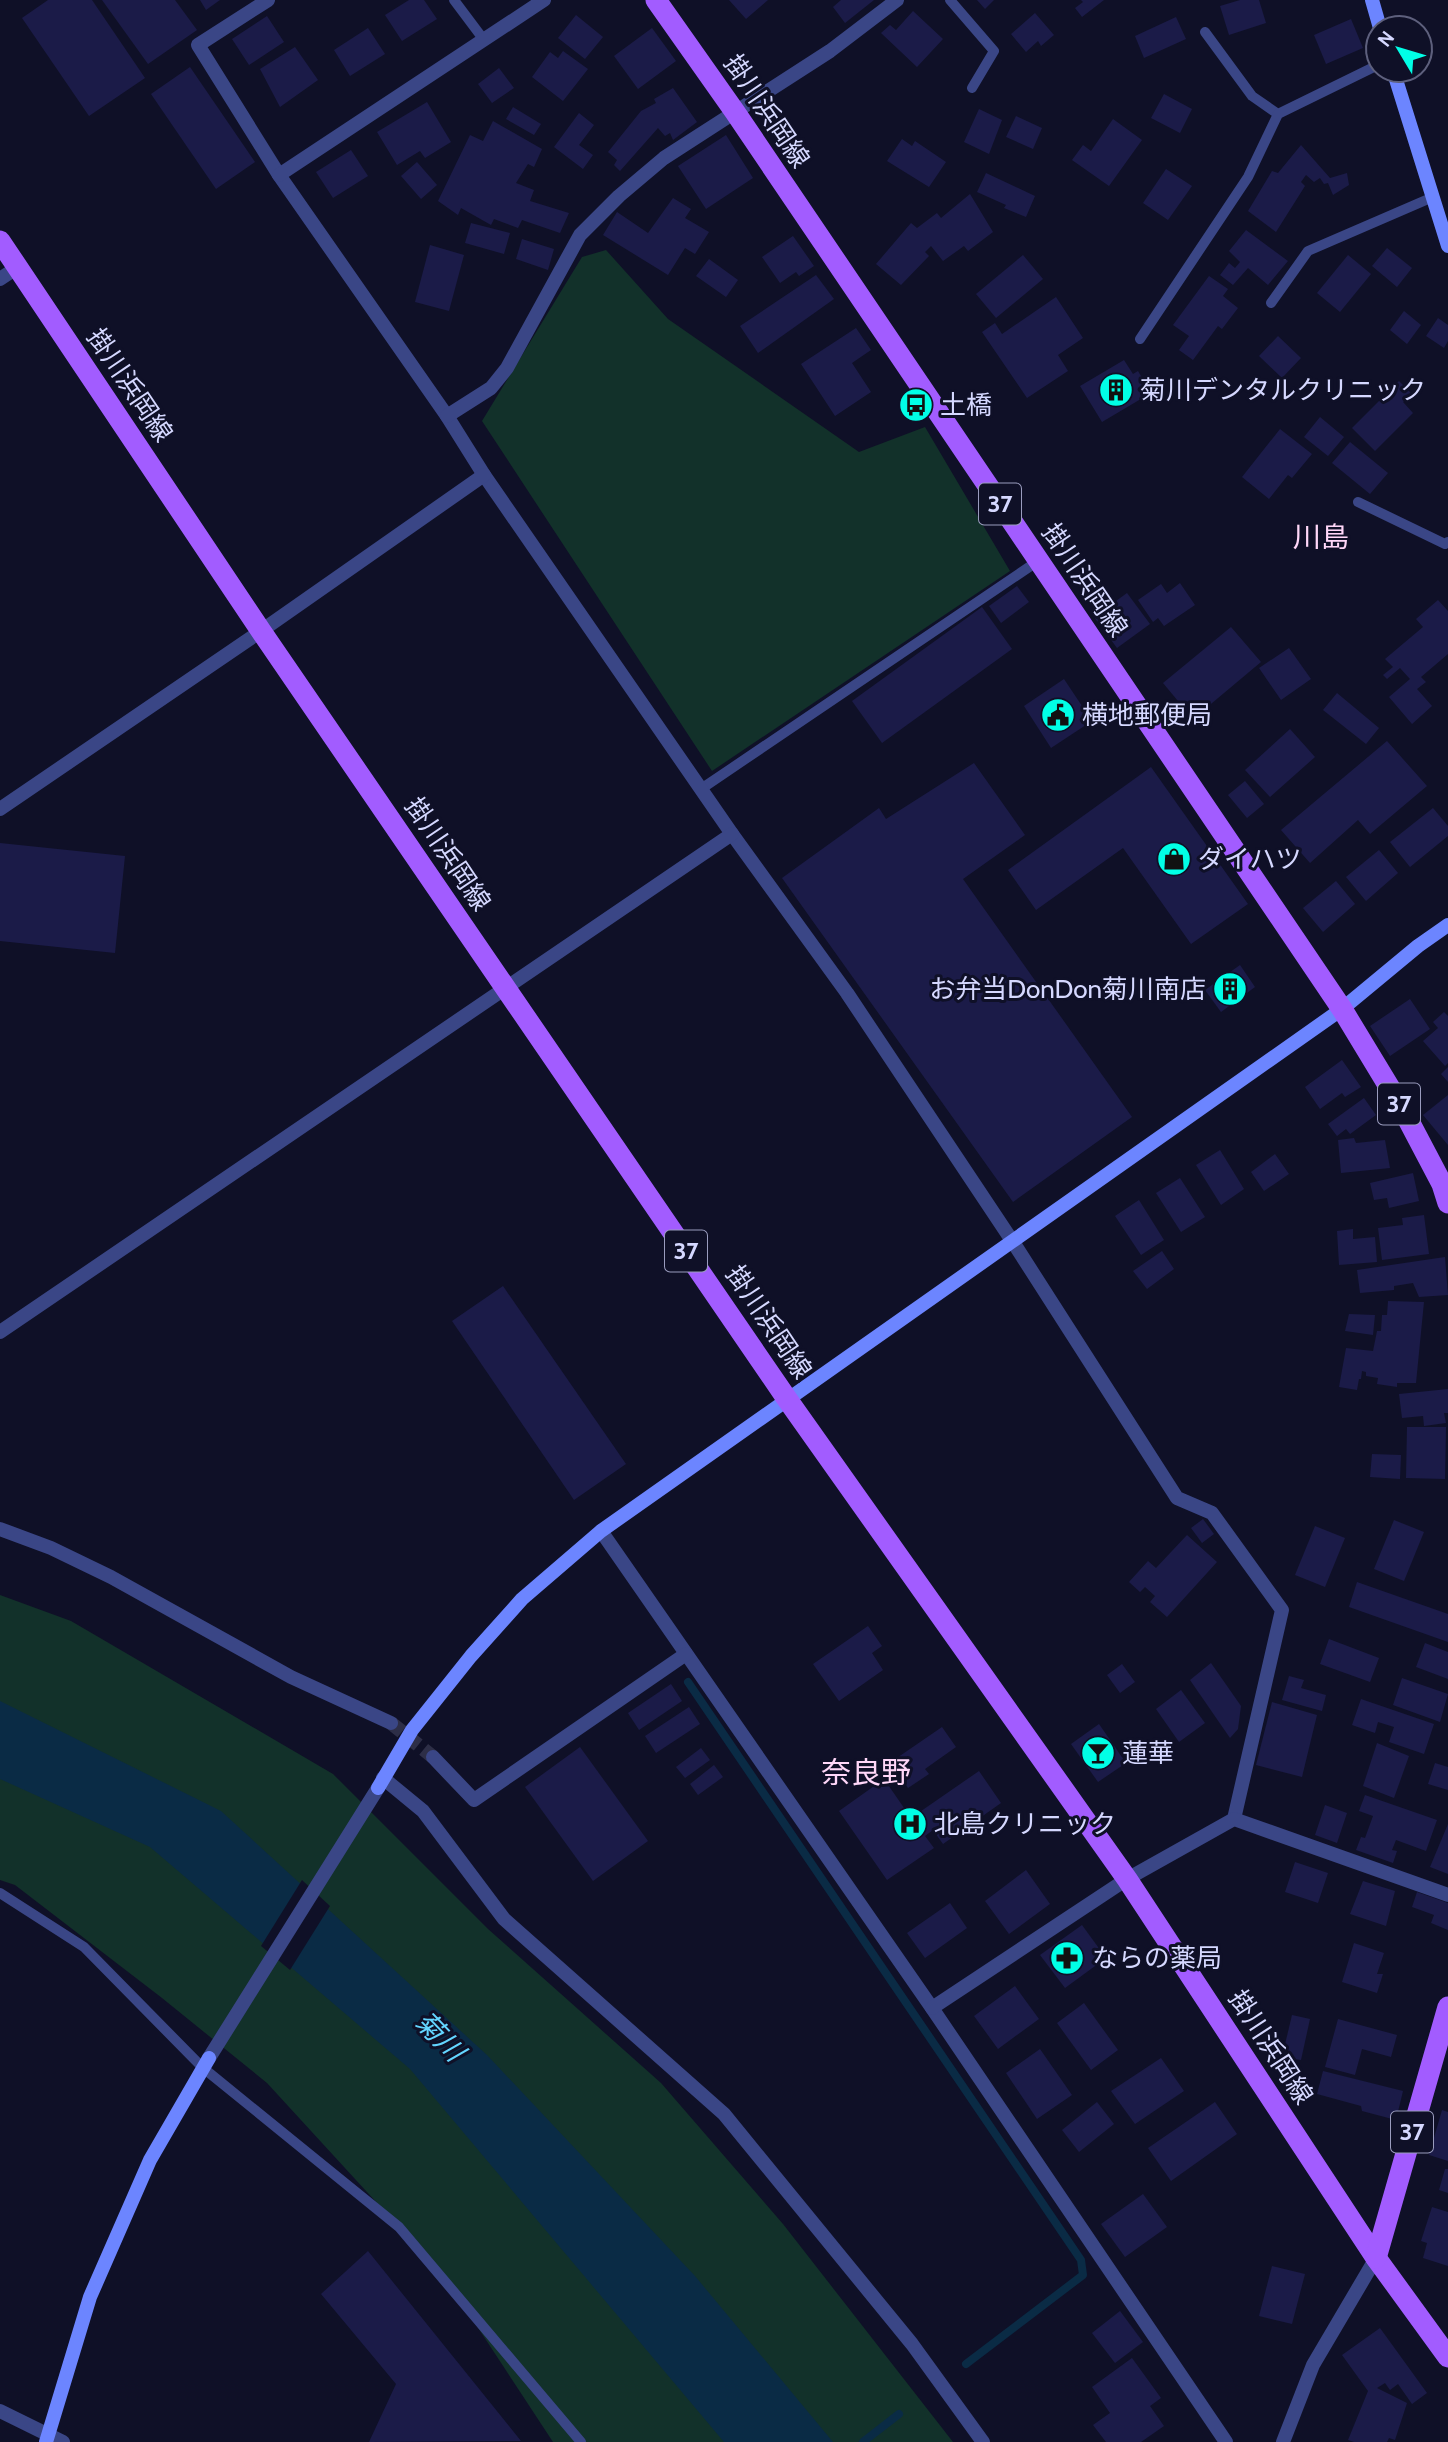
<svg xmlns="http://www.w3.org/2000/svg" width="1448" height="2442" font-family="Cabin,'Noto Sans JP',sans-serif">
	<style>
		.green { fill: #12312a }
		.water { fill: #0a2b45 }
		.pier { fill: #0f1027 }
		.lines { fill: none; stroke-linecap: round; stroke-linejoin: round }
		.stream { stroke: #0a2b45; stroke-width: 8 }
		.building { fill: #1b1b48 }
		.street-tunnel { stroke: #2d2e47; stroke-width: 14; stroke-dasharray: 14 7; stroke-linecap: butt }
		.lane { stroke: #3a4686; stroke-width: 10 }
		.street { stroke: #3a4686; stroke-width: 14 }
		.secondary { stroke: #6c85ff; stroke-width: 14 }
		.primary { stroke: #a25cff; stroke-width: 21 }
		.labels { text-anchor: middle; stroke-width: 6; stroke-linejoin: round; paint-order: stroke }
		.shield { fill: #0f1027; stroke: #9a9cbe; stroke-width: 2 }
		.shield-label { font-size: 24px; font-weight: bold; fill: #d5d8ff }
		.street-label { font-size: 26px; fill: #d5d8ff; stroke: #0f1027 }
		.poi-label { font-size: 26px; fill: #d5d8ff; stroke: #0f1027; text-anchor: start }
		.neighbourhood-label { font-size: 28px; fill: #ffd7f8; stroke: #0f1027 }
		.water-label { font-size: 28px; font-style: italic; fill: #63d5ff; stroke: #0f1027 }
		.quarter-label { font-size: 30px; fill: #ffd7f8; stroke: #0f1027 }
	</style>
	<rect width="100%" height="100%" fill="#0f1027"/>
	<g class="green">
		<polygon points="606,250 668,319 859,452 925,427 1010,571 712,771 482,421 582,257"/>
		<polygon points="0,1595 71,1621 333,1774 488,1929 661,2083 783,2224 953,2442 553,2442 444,2276 267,2083 162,1998 15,1885 0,1880"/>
	</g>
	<polygon class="water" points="0,1701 221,1811 487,2055 695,2276 833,2442 724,2442 410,2069 150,1847 0,1779"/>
	<polygon class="pier" points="302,1880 330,1906 290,1970 261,1946"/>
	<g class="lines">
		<g class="stream">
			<polyline points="688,1682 1081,2260 1083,2275 966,2364"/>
			<polyline points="863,2442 899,2414"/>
		</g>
	</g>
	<g class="building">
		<polygon points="48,0 92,0 145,78 89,116 22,18"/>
		<polygon points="102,0 175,0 197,30 148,64"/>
		<polygon points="200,0 220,0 206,10"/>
		<polygon points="409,0 424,0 437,19 402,41 385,15"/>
		<polygon points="729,0 768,0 746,19"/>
		<polygon points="841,0 874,0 845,23 833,7"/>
		<polygon points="977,0 994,0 985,9"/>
		<polygon points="1081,0 1104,0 1082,17 1075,8 1083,2"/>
		<polygon points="1240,0 1259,0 1266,23 1229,35 1220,6"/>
		<polygon points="913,11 943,39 917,67 881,33 890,25 896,30"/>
		<polygon points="1035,13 1054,35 1041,46 1038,41 1026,52 1011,34"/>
		<polygon points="576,15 603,37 585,59 558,38"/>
		<polygon points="267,16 284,42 249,65 232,39"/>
		<polygon points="1176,17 1186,39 1144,58 1135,36"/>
		<polygon points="1351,19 1363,48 1326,64 1314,35"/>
		<polygon points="368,28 385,54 350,76 334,50"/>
		<polygon points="652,28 676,61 638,89 614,56"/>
		<polygon points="295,47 318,80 280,107 260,69"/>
		<polygon points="563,51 588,69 563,101 532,77 550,52 558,58"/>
		<polygon points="190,67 255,162 216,189 151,94"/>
		<polygon points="499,68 514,88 492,103 478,84"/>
		<polygon points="673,88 697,122 673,140 670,133 665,136 658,128 620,171 614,165 617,160 608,152 641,111 656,103 654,99"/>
		<polygon points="1164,94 1192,109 1180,133 1151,118"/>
		<polygon points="427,102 451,142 425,158 420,151 397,165 377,132"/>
		<polygon points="513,107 541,124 534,135 506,119"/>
		<polygon points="979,109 1002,120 989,154 964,142"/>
		<polygon points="579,113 594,125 579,145 593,155 583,169 554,147"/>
		<polygon points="1016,116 1042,128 1033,149 1006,137"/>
		<polygon points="1113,119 1142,140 1109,186 1072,160 1083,145 1091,151"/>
		<polygon points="493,121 542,149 534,167 528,164 516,183 534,190 530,201 569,213 560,233 522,220 518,228 494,219 491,225 461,208 458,215 438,201 470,135 483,141"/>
		<polygon points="726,135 753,178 706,209 678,166"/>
		<polygon points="902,139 912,146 915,141 946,162 929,187 887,161"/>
		<polygon points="1301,145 1330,178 1347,173 1349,185 1333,195 1328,183 1324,184 1320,178 1314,182 1306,175 1301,182 1305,186 1276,232 1248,211 1272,171 1278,173"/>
		<polygon points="351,150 368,176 333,198 316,172"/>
		<polygon points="417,162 437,185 421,199 401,176"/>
		<polygon points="1166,169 1192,186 1168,220 1143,203"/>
		<polygon points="986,173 1035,196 1026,217 1004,208 1006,205 977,192"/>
		<polygon points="970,194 993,232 968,251 964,246 943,261 931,246 925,252 929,256 901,285 876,264 911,223 917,228 937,213 941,218"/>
		<polygon points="673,198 691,209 685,218 709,232 695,254 685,248 668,275 603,235 617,212 648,233"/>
		<polygon points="471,223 510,233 504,254 465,243"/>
		<polygon points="1246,230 1288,261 1268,285 1248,268 1233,285 1220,275 1229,263 1235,268 1240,262 1229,251"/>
		<polygon points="793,236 814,266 799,276 796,272 780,283 762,257"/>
		<polygon points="522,239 554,249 548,270 516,259"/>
		<polygon points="430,245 464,255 449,311 415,302"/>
		<polygon points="1387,248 1412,268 1397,287 1372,266"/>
		<polygon points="1023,255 1043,279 996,318 976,294"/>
		<polygon points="1348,255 1371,274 1340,312 1317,293"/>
		<polygon points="709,259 738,280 726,297 696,276"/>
		<polygon points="816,275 834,299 758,353 740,326"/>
		<polygon points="1209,276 1228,289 1223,296 1238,308 1222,329 1218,326 1193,360 1179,350 1189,336 1173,325"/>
		<polygon points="1056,297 1083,338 1058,355 1068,371 1027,398 982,332 995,323 1002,334"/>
		<polygon points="1404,311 1421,325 1407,344 1390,330"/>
		<polygon points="1438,318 1448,325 1448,341 1444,348 1426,336"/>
		<polygon points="856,328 871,350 852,363 871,392 835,416 801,364"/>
		<polygon points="1278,336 1301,358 1282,378 1259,356"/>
		<polygon points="1124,360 1133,374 1138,371 1151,393 1102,422 1080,386"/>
		<polygon points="1399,381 1412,394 1403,402 1413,413 1375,451 1352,428"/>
		<polygon points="1320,417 1344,437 1328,456 1304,437"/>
		<polygon points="1280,429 1312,454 1292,478 1288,475 1269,499 1242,477"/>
		<polygon points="1350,442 1388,473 1370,494 1332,463"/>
		<polygon points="1180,583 1195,605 1164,626 1158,618 1153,622 1138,600 1161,584 1167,593"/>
		<polygon points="1017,586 1029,602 1001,623 989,606"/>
		<polygon points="1127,593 1150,624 1117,648 1094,617"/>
		<polygon points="1438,600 1448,611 1448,654 1421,677 1426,682 1417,689 1432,706 1412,724 1389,697 1410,679 1400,668 1387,679 1383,675 1393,667 1385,659 1423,627 1416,619"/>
		<polygon points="982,607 1012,649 882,743 852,701"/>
		<polygon points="1231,627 1261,662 1193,719 1163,683"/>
		<polygon points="1289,648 1311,679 1281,700 1259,668"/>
		<polygon points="1064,679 1092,721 1051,748 1024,706"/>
		<polygon points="1337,693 1379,728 1366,744 1323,710"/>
		<polygon points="1290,729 1315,757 1270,797 1245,770"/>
		<polygon points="1387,741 1427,786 1370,834 1358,820 1310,863 1281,830"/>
		<polygon points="974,763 1025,835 963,879 1132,1117 1013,1202 782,878 879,808 886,819"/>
		<polygon points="1151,767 1248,904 1191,944 1123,848 1036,910 1008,870"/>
		<polygon points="1245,781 1264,804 1247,818 1228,795"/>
		<polygon points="1433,808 1448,826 1448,836 1410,867 1390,842"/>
		<polygon points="0,843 125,856 115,953 0,941"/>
		<polygon points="1379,850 1398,873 1366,901 1346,877"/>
		<polygon points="1336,881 1355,904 1323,932 1303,908"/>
		<polygon points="1240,965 1255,987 1221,1012 1205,990"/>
		<polygon points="1410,999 1430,1029 1390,1056 1370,1026"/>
		<polygon points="1444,1012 1448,1016 1448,1063 1445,1066 1423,1041 1438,1028 1433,1022"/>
		<polygon points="1342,1060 1361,1087 1345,1097 1342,1093 1320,1109 1305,1087"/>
		<polygon points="1448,1067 1448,1082 1441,1074"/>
		<polygon points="1448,1095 1448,1145 1423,1115"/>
		<polygon points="1364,1098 1376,1115 1350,1134 1346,1129 1337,1136 1328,1124"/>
		<polygon points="1354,1138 1356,1143 1385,1140 1390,1168 1341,1173 1338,1140"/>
		<polygon points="1220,1150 1244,1189 1221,1205 1196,1165"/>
		<polygon points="1275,1154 1289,1174 1264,1191 1251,1172"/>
		<polygon points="1413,1173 1419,1201 1389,1208 1387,1198 1374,1200 1370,1183"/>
		<polygon points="1180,1178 1205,1217 1181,1232 1156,1193"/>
		<polygon points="1139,1200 1164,1240 1141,1255 1115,1216"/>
		<polygon points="1424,1215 1429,1254 1382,1260 1378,1228 1403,1225 1402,1218"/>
		<polygon points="1353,1229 1353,1239 1375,1237 1377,1262 1339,1265 1337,1231"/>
		<polygon points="1162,1251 1174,1269 1147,1289 1133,1271"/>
		<polygon points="1445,1257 1448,1295 1419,1297 1413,1283 1394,1286 1394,1290 1360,1293 1357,1270"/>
		<polygon points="503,1286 626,1464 574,1500 452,1321"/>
		<polygon points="1388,1301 1424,1302 1416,1383 1397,1383 1397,1387 1377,1384 1378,1378 1366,1376 1366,1372 1362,1371 1361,1379 1359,1379 1357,1390 1339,1387 1346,1348 1373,1351 1377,1331 1381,1331 1382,1315 1387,1315"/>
		<polygon points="1349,1314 1375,1315 1373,1335 1345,1331"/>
		<polygon points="1448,1389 1448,1413 1444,1413 1446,1423 1424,1426 1423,1416 1402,1418 1399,1394"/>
		<polygon points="1407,1427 1446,1427 1445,1479 1406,1478"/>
		<polygon points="1372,1454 1401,1455 1400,1479 1370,1477"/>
		<polygon points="1203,1519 1214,1534 1202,1543 1191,1528"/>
		<polygon points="1394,1520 1424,1532 1404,1581 1374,1569"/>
		<polygon points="1315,1526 1345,1538 1325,1587 1295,1575"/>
		<polygon points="1187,1535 1217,1562 1167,1617 1150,1602 1155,1596 1145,1587 1140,1592 1129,1582 1148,1561 1156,1568"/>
		<polygon points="1357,1582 1448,1614 1448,1642 1349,1607"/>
		<polygon points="868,1626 882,1646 872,1653 883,1670 839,1701 813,1664"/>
		<polygon points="1329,1639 1379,1658 1370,1682 1320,1664"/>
		<polygon points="1425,1643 1448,1652 1448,1679 1416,1667"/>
		<polygon points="1211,1663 1241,1706 1238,1729 1230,1738 1190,1680"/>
		<polygon points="1122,1664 1135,1682 1120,1693 1107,1675"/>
		<polygon points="1289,1676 1304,1680 1301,1688 1326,1695 1322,1711 1282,1700"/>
		<polygon points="1402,1678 1448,1694 1440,1722 1393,1705"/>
		<polygon points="671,1684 682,1701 639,1730 628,1713"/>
		<polygon points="1181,1690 1205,1723 1179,1742 1156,1709"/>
		<polygon points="1361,1699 1434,1724 1424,1754 1389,1742 1394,1727 1378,1722 1375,1733 1352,1725"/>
		<polygon points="1272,1702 1317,1715 1302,1777 1256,1765"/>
		<polygon points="689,1707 700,1724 656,1753 645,1736"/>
		<polygon points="1099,1724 1126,1763 1098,1782 1071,1744"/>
		<polygon points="942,1727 956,1747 925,1769 929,1774 908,1788 891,1762"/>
		<polygon points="1377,1743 1409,1756 1394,1798 1363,1786"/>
		<polygon points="580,1747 648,1841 593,1881 525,1787"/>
		<polygon points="701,1748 710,1760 685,1778 676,1767"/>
		<polygon points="1435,1763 1448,1767 1448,1790 1428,1784"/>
		<polygon points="714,1765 723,1777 698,1795 690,1784"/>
		<polygon points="979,1771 1001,1803 943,1844 933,1830 925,1836 934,1848 887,1880 839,1811 884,1779 911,1818"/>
		<polygon points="1365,1795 1437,1820 1426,1851 1396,1840 1392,1850 1397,1851 1393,1863 1356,1850 1361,1837 1365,1838 1373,1816 1359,1811"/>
		<polygon points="1325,1805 1347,1813 1337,1843 1315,1835"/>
		<polygon points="1448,1824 1448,1874 1430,1867"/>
		<polygon points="1295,1862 1328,1873 1318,1903 1285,1892"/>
		<polygon points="1026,1870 1050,1904 1009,1934 985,1901"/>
		<polygon points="1363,1881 1395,1891 1386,1926 1350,1914"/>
		<polygon points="1417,1892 1448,1903 1448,1930 1431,1923 1434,1915 1412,1907"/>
		<polygon points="950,1903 967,1928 925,1958 907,1933"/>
		<polygon points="1082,1925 1106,1958 1065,1988 1040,1955"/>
		<polygon points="1354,1943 1384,1953 1377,1974 1383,1974 1377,1993 1342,1982"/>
		<polygon points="1015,1986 1039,2019 998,2049 974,2016"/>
		<polygon points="1084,2003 1118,2050 1091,2070 1057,2023"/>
		<polygon points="1292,2015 1310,2019 1301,2060 1282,2057"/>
		<polygon points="1338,2019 1397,2035 1391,2057 1362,2049 1355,2075 1325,2067"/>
		<polygon points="1040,2049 1072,2095 1037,2119 1006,2073"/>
		<polygon points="1161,2058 1184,2091 1135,2124 1111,2091"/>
		<polygon points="1323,2071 1403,2091 1396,2120 1362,2111 1361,2106 1317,2094"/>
		<polygon points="1097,2102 1114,2124 1079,2152 1062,2130"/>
		<polygon points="1215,2102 1237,2134 1171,2181 1148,2148"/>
		<polygon points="1442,2110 1448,2112 1448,2161 1429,2155"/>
		<polygon points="1445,2169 1448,2169 1448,2193 1439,2190"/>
		<polygon points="1143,2194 1167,2227 1125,2257 1101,2224"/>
		<polygon points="1432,2207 1448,2212 1448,2266 1423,2258 1427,2243 1421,2241"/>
		<polygon points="368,2251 521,2441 369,2442 396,2384 321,2294"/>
		<polygon points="1272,2266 1305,2274 1292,2324 1259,2316"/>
		<polygon points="1120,2311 1143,2342 1115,2363 1092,2333"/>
		<polygon points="1380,2328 1427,2393 1412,2404 1398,2384 1390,2390 1385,2383 1377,2388 1407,2403 1395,2440 1389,2438 1387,2442 1354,2442 1348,2440 1368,2391 1342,2355"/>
		<polygon points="1132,2358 1161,2398 1150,2406 1164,2426 1141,2442 1106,2442 1093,2425 1110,2413 1092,2387"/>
	</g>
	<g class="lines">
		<polyline class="street-tunnel" points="391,1723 433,1757"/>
		<g class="lane">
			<polyline points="454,0 484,40"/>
			<polyline points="950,0 994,51 972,88"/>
			<polyline points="1205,32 1252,96 1278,114"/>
			<polyline points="1271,303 1308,251 1433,197"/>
			<polyline points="1140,339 1248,177 1278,114 1378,65"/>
			<polyline points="1358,502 1445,544 1448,542"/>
			<polyline points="701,789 1038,561"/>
			<polyline points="0,1893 84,1947 202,2067 399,2227 581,2442"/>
		</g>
		<g class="street">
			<polyline points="268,0 198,45 279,175 447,416 484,475 732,834 847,993 1013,1242 1177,1498 1212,1513 1282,1610 1234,1819"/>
			<polyline points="279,175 544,0"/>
			<polyline points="0,279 18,267"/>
			<polyline points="447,416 491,388 507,368 580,235 619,196 664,158 830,51 897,0"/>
			<polyline points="0,809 261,631 484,475"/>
			<polyline points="0,1332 732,834"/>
			<polyline points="0,1529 51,1548 111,1577 291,1677 391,1723"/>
			<polyline points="601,1531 932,2008 1226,2442"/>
			<polyline points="433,1757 474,1800 686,1654"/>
			<polyline points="383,1778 423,1811 504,1919 724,2114 912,2344 983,2442"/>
			<polyline points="932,2008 1127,1879 1234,1819 1448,1895"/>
			<polyline points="209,2058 378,1788"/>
			<polyline points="0,2411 63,2442"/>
			<polyline points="1283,2442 1313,2365 1376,2258"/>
		</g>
		<g class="secondary">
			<polyline points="1372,0 1380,28"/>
			<polyline points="1393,70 1448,246"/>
			<polyline points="378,1788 412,1730 471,1656 522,1599 601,1531 1342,1009 1418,946 1448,925"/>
			<polyline points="46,2442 90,2297 150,2160 209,2058"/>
		</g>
		<g class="primary">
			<polyline points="656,0 735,112 1342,1009 1402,1108 1442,1184 1448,1203"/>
			<polyline points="0,241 261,631 787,1399 1127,1879 1376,2258 1448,2357"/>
			<polyline points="1376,2258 1448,2007"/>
		</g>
	</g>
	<defs>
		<g id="building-disc" transform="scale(1.75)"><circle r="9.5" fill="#01ffe6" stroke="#0f1027"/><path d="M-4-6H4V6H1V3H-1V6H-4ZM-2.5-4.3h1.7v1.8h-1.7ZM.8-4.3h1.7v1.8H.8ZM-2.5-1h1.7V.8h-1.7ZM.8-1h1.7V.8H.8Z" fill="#111"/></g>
		<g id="bus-disc" transform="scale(1.75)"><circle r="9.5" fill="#01ffe6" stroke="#0f1027"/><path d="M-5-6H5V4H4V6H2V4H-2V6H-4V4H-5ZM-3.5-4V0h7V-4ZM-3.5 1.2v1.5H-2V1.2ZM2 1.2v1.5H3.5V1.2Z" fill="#111"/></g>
		<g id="civic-disc" transform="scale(1.75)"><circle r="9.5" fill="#01ffe6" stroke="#0f1027"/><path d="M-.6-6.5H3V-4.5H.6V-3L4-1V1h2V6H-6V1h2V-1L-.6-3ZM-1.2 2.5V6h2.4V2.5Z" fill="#111"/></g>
		<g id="shop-disc" transform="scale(1.75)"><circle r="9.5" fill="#01ffe6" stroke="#0f1027"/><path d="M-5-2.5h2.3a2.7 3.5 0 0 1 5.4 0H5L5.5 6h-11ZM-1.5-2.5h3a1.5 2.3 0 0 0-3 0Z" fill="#111"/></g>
		<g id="bar-disc" transform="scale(1.75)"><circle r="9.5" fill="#01ffe6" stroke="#0f1027"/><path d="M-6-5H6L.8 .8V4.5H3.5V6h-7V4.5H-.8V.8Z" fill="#111"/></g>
		<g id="hospital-disc" transform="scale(1.75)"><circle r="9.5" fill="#01ffe6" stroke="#0f1027"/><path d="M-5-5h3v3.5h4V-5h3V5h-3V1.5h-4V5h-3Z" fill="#111"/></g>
		<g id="pharmacy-disc" transform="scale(1.75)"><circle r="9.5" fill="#01ffe6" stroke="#0f1027"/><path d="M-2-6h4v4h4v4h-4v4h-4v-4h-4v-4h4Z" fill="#111"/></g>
	</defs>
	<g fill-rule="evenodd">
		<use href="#building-disc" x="1116" y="390"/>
		<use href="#bus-disc" x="916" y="405"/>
		<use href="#civic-disc" x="1058" y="715"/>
		<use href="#shop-disc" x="1174" y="859"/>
		<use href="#building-disc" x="1230" y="989"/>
		<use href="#bar-disc" x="1098" y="1753"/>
		<use href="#hospital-disc" x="910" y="1824"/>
		<use href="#pharmacy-disc" x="1067" y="1958"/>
	</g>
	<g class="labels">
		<g class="shield">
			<rect x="979" y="483.5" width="42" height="41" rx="5"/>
			<rect x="1378" y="1083.5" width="42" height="41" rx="5"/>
			<rect x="665" y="1230.5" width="42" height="41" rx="5"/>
			<rect x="1391" y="2111.5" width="42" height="41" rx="5"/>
		</g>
		<g class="shield-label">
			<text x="1000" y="512">37</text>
			<text x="1399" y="1112">37</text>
			<text x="686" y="1259">37</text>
			<text x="1412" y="2140">37</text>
		</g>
		<g class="street-label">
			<text transform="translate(767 111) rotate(56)" y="9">掛川浜岡線</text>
			<text transform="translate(130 385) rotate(56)" y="9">掛川浜岡線</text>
			<text transform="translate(1085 580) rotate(56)" y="9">掛川浜岡線</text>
			<text transform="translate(448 854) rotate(56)" y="9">掛川浜岡線</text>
			<text transform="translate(769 1322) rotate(56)" y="9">掛川浜岡線</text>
			<text transform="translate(1271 2047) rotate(57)" y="9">掛川浜岡線</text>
		</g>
		<g class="poi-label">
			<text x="1140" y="399">菊川デンタルクリニック</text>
			<text x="940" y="414">土橋</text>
			<text x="1082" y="724">横地郵便局</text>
			<text x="1198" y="868">ダイハツ</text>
			<text x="1206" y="998" text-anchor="end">お弁当DonDon菊川南店</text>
			<text x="1122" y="1762">蓮華</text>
			<text x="934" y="1833">北島クリニック</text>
			<text x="1092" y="1967">ならの薬局</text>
		</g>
		<g class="neighbourhood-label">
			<text x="1321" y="547">川島</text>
		</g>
		<g class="water-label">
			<text transform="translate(440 2036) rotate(46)" y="10">菊川</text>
		</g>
		<g class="quarter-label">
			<text x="866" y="1783">奈良野</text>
		</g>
	</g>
	<g transform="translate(1399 49) rotate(308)"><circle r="33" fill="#0f1027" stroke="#5e607d" stroke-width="2"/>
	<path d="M0-5L12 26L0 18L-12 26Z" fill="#01ffe6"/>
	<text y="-10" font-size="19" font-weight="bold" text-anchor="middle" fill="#d5d8ff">N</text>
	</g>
</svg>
